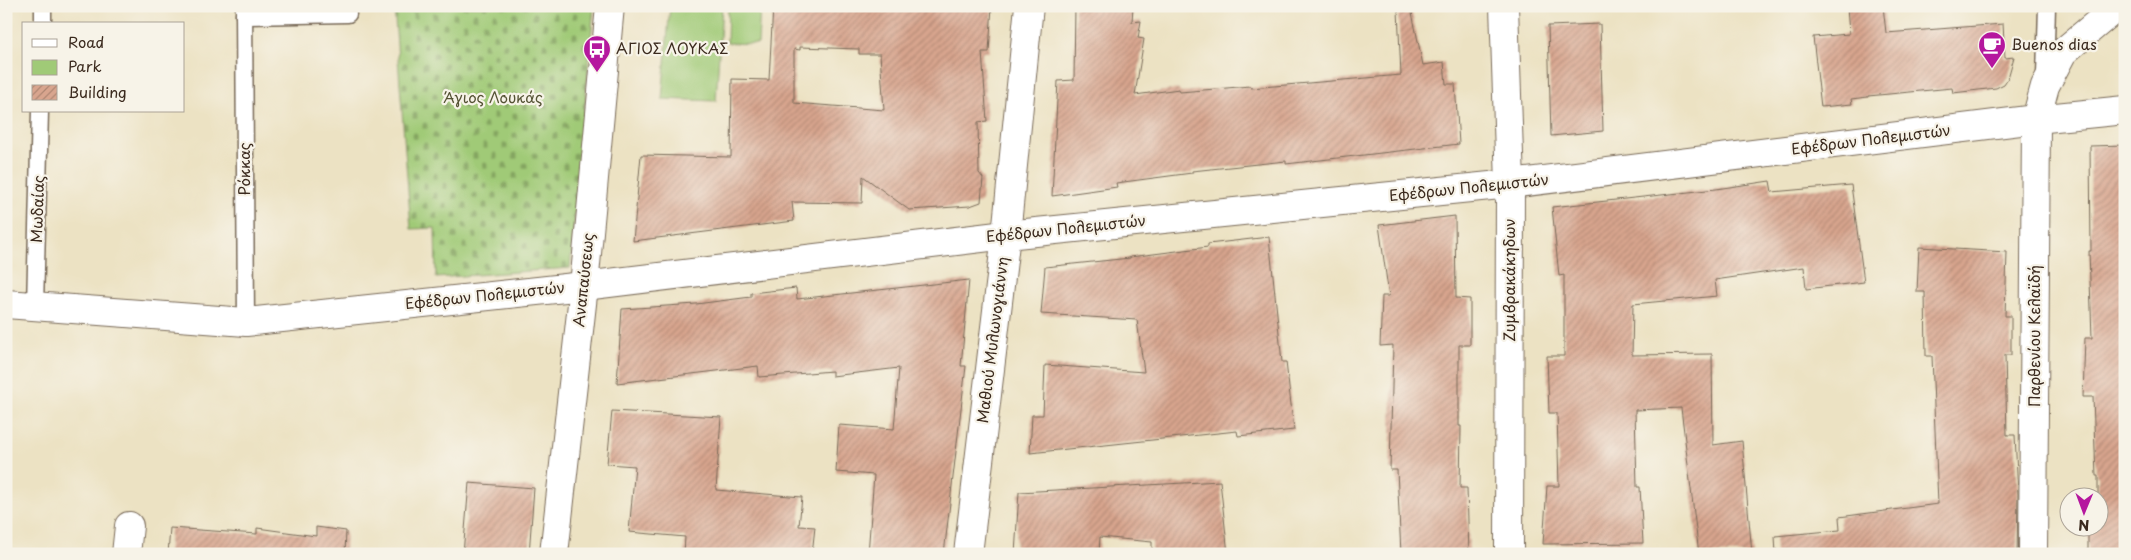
<svg xmlns="http://www.w3.org/2000/svg" width="2131" height="560" font-family="'Playpen Sans',sans-serif">
	<style>
		.green { fill: #a0ca77; stroke: #6e7a4a }
		.cemetery { fill: url(#cemetery-stones); stroke: #6e7a4a }
		.building { fill: url(#building-hatch); fill-rule: evenodd }
		.lines { fill: none; stroke-linecap: round; stroke-linejoin: round }
		.lane-casing { stroke: #796a58; stroke-width: 19 }
		.street-casing { stroke: #796a58; stroke-width: 30 }
		.secondary-casing { stroke: #796a58; stroke-width: 30 }
		.lane { stroke: #fff; stroke-width: 16 }
		.street { stroke: #fff; stroke-width: 28 }
		.secondary { stroke: #fff; stroke-width: 28 }
		.labels { text-anchor: middle; stroke-width: 4.5; stroke-linejoin: round; paint-order: stroke }
		.poi-label { font-size: 15px; fill: #3b2a1e; stroke: #f7f3e8; text-anchor: start }
		.park-label { font-size: 15px; fill: #545234; stroke: #f7f3e8 }
		.street-label { font-size: 15px; fill: #3b2a1e; stroke: #f7f3e8 }
	</style>
	<defs>
		<pattern id="cemetery-stones" width="16" height="16" patternUnits="userSpaceOnUse" patternTransform="scale(1.25)"><rect width="16" height="16" fill="#a0ca77"/><path d="M2 7V4a2 2 0 0 1 4 0v3zM10 15v-3a2 2 0 0 1 4 0v3z" fill="#84a461"/></pattern>
		<pattern id="building-hatch" width="6" height="6" patternUnits="userSpaceOnUse" patternTransform="scale(1.25)"><rect width="6" height="6" fill="#d8a58e"/><path d="M-1 1l2-2M0 6l6-6M5 7l2-2" fill="none" stroke="#b08773"/></pattern>
	</defs>
	<rect width="100%" height="100%" fill="#f7f3e8"/>
	<filter id="ink" filterUnits="userSpaceOnUse"><feTurbulence type="fractalNoise" baseFrequency=".02" numOctaves="2"/><feDisplacementMap in="SourceGraphic" scale="10" xChannelSelector="R" yChannelSelector="G"/><feConvolveMatrix kernelMatrix="1 2 1 2 8 2 1 2 1" color-interpolation-filters="sRGB"/></filter>
	<filter id="wash" filterUnits="userSpaceOnUse"><feTurbulence type="fractalNoise" baseFrequency=".0096" numOctaves="4" result="noise"/><feDisplacementMap in="SourceGraphic" scale="20" xChannelSelector="R" yChannelSelector="G"/><feGaussianBlur stdDeviation="1.12" result="paint"/><feColorMatrix in="noise" values="0 0 0 0 0 0 0 0 0 0 0 0 0 0 0 0 0 1.4 0 .05"/><feComposite in="paint" operator="in"/></filter>
	<g filter="url(#wash)">
		<rect width="100%" height="100%" fill="#ece2c3"/>
		<g class="green">
			<polygon points="670,6 722,6 716,101 662,99"/>
			<polygon points="728,6 760,6 758,44 727,43"/>
		</g>
		<polygon class="cemetery" points="394,6 594,6 570,268 436,278 435,228 411,229"/>
		<g id="blocks">
			<g class="building">
				<path d="M773 6H992L989 52H982L987 121 978 122 979 173 983 178 981 202 970 206 909 210 863 176 862 203 792 202 794 221 633 241 641 155 731 157 732 79 769 80ZM800 47 859 49V54H880L884 110 794 103V49L800 50Z"/>
				<polygon points="1075,6 1133,6 1132,22 1141,21 1138,38 1144,39 1135,95 1179,89 1180,92 1250,86 1251,88 1401,75 1398,10 1411,8 1423,65 1444,62 1446,84 1455,84 1459,144 1286,164 1286,161 1192,171 1192,173 1116,183 1117,187 1052,196 1058,81 1074,80"/>
				<polygon points="1847,6 1883,6 1886,33 2003,24 2005,58 2014,57 2008,78 2004,84 1996,88 1953,93 1952,88 1868,96 1868,97 1851,99 1852,104 1821,107 1813,37 1849,34"/>
				<polygon points="1600,24 1603,131 1551,136 1548,26"/>
				<polygon points="2125,145 2125,554 2088,554 2088,528 2098,528 2098,476 2096,476 2093,397 2083,397 2085,338 2092,338 2089,251 2091,251 2090,146"/>
				<polygon points="1770,181 1772,192 1851,185 1864,282 1806,289 1804,267 1715,280 1717,296 1633,304 1632,355 1712,354 1713,445 1742,441 1752,554 1699,554 1681,408 1635,410 1637,487 1640,487 1643,543 1543,544 1547,486 1559,486 1557,413 1549,413 1547,356 1564,356 1564,275 1559,276 1552,207 1716,189"/>
				<polygon points="1455,216 1456,298 1470,299 1470,345 1459,345 1459,426 1461,426 1460,488 1467,488 1469,554 1401,554 1397,470 1390,470 1393,345 1380,346 1382,296 1389,296 1379,225"/>
				<polygon points="1269,237 1282,362 1286,362 1294,430 1238,436 1237,431 1030,453 1032,415 1043,415 1045,365 1144,372 1137,320 1041,314 1045,267 1130,258 1130,257 1208,247 1208,244"/>
				<polygon points="1919,247 2007,252 2005,316 2011,316 2011,355 2005,355 2007,435 2015,435 2018,494 2017,554 1776,554 1775,536 1840,530 1839,517 1938,504 1932,356 1926,356 1925,292 1917,292"/>
				<polygon points="969,280 961,366 966,366 944,554 868,554 874,475 836,472 839,425 894,429 899,368 832,376 832,371 759,377 758,366 617,383 622,309 696,304 751,297 751,293 796,288 797,299"/>
				<polygon points="612,411 721,417 716,490 802,497 799,526 815,527 812,554 684,554 685,537 629,532 635,466 607,464"/>
				<polygon points="1220,481 1228,554 1152,554 1152,542 1100,537 1099,554 1015,554 1019,492"/>
				<polygon points="469,483 534,488 529,554 463,554"/>
				<polygon points="316,527 346,531 345,554 168,554 170,528 257,534 257,528 316,536"/>
			</g>
		</g>
	</g>
	<g filter="url(#ink)">
		<use href="#blocks" fill-opacity="0" stroke="#796a58" stroke-width="1"/>
		<g class="lines">
			<g class="lane-casing">
				<g id="lane">
					<polyline points="244,6 246,322"/>
					<polyline points="244,16 348,14"/>
					<polyline points="43,24 43,6"/>
					<polyline points="2045,76 2047,6"/>
					<polyline points="35,306 40,111"/>
				</g>
			</g>
			<g class="street-casing">
				<g id="street">
					<polyline points="126,554 129,526"/>
					<polyline points="968,554 1006,235 1029,6"/>
					<polyline points="2033,554 2036,119 2045,86 2063,52 2118,6"/>
				</g>
			</g>
			<g class="secondary-casing">
				<g id="secondary">
					<polyline points="1504,6 1510,184 1509,554"/>
					<polyline points="6,304 246,322 584,286 1006,235 1510,184 2036,119 2125,110"/>
					<polyline points="554,554 584,286 610,6"/>
				</g>
			</g>
			<use href="#lane" class="lane"/>
			<use href="#street" class="street"/>
			<use href="#secondary" class="secondary"/>
		</g>
	</g>
	<defs>
		<g id="cafe-pin" transform="scale(1.4375)"><path d="M0 17L-7.5 6A9.5 9.5 0 1 1 7.5 6Z" fill="#b5179e" stroke="#f7f3e8"/><path d="M-5.5-4.5H6V0H3Q3 3.5 0 3.5H-2.5Q-5.5 3.5-5.5 0ZM3-3.2v2h1.7v-2ZM-6 4.5H4V6H-6Z" fill="#fff"/></g>
		<g id="bus-pin" transform="scale(1.4375)"><path d="M0 17L-7.5 6A9.5 9.5 0 1 1 7.5 6Z" fill="#b5179e" stroke="#f7f3e8"/><path d="M-5-6H5V4H4V6H2V4H-2V6H-4V4H-5ZM-3.5-4V0h7V-4ZM-3.5 1.2v1.5H-2V1.2ZM2 1.2v1.5H3.5V1.2Z" fill="#fff"/></g>
	</defs>
	<g fill-rule="evenodd">
		<use href="#cafe-pin" x="1992" y="45"/>
		<use href="#bus-pin" x="597" y="49"/>
	</g>
	<g class="labels">
		<g class="poi-label">
			<text x="2011" y="50">Buenos dias</text>
			<text x="616" y="54">ΑΓΙΟΣ ΛΟΥΚΑΣ</text>
		</g>
		<g class="park-label">
			<text x="493" y="103">Άγιος Λουκάς</text>
		</g>
		<g class="street-label">
			<text transform="translate(1871 140) rotate(-7)" y="5">Εφέδρων Πολεμιστών</text>
			<text transform="translate(245 169) rotate(-90)" y="5">Ρόκκας</text>
			<text transform="translate(1469 188) rotate(-6)" y="5">Εφέδρων Πολεμιστών</text>
			<text transform="translate(38 209) rotate(-88)" y="5">Μωδαίας</text>
			<text transform="translate(1066 229) rotate(-6)" y="5">Εφέδρων Πολεμιστών</text>
			<text transform="translate(584 280) rotate(-84)" y="5">Αναπαύσεως</text>
			<text transform="translate(1510 280) rotate(-90)" y="5">Ζυμβρακάκηδων</text>
			<text transform="translate(485 296) rotate(-6)" y="5">Εφέδρων Πολεμιστών</text>
			<text transform="translate(2035 336) rotate(-90)" y="5">Παρθενίου Κελαϊδή</text>
			<text transform="translate(993 340) rotate(-83)" y="5">Μαθιού Μυλωνογιάννη</text>
		</g>
	</g>
	<rect width="2131" height="560" fill="none" stroke="#f7f3e8" stroke-width="25"/>
	<rect x="22" y="22" width="162" height="90" fill="#f7f3e8" stroke="#aca397"/>
	<rect x="32" y="39" width="25" height="8" fill="#ffffff" stroke="#aca397"/>
	<text x="68" y="48" font-size="15" fill="#3b2a1e">Road</text>
	<rect x="32" y="60" width="25" height="15" fill="#a0ca77" stroke="#aca397"/>
	<text x="68" y="72" font-size="15" fill="#3b2a1e">Park</text>
	<rect x="32" y="85" width="25" height="15" fill="url(#building-hatch)" stroke="#aca397"/>
	<text x="68" y="98" font-size="15" fill="#3b2a1e">Building</text>
	<g transform="translate(2084 512) rotate(181)"><circle r="24" fill="#f7f3e8" stroke="#aca397"/>
	<path d="M0-4L9 19L0 12L-9 19Z" fill="#b5179e"/>
	<text y="-8" font-size="14" font-weight="bold" text-anchor="middle" fill="#3b2a1e">N</text>
	</g>
</svg>
